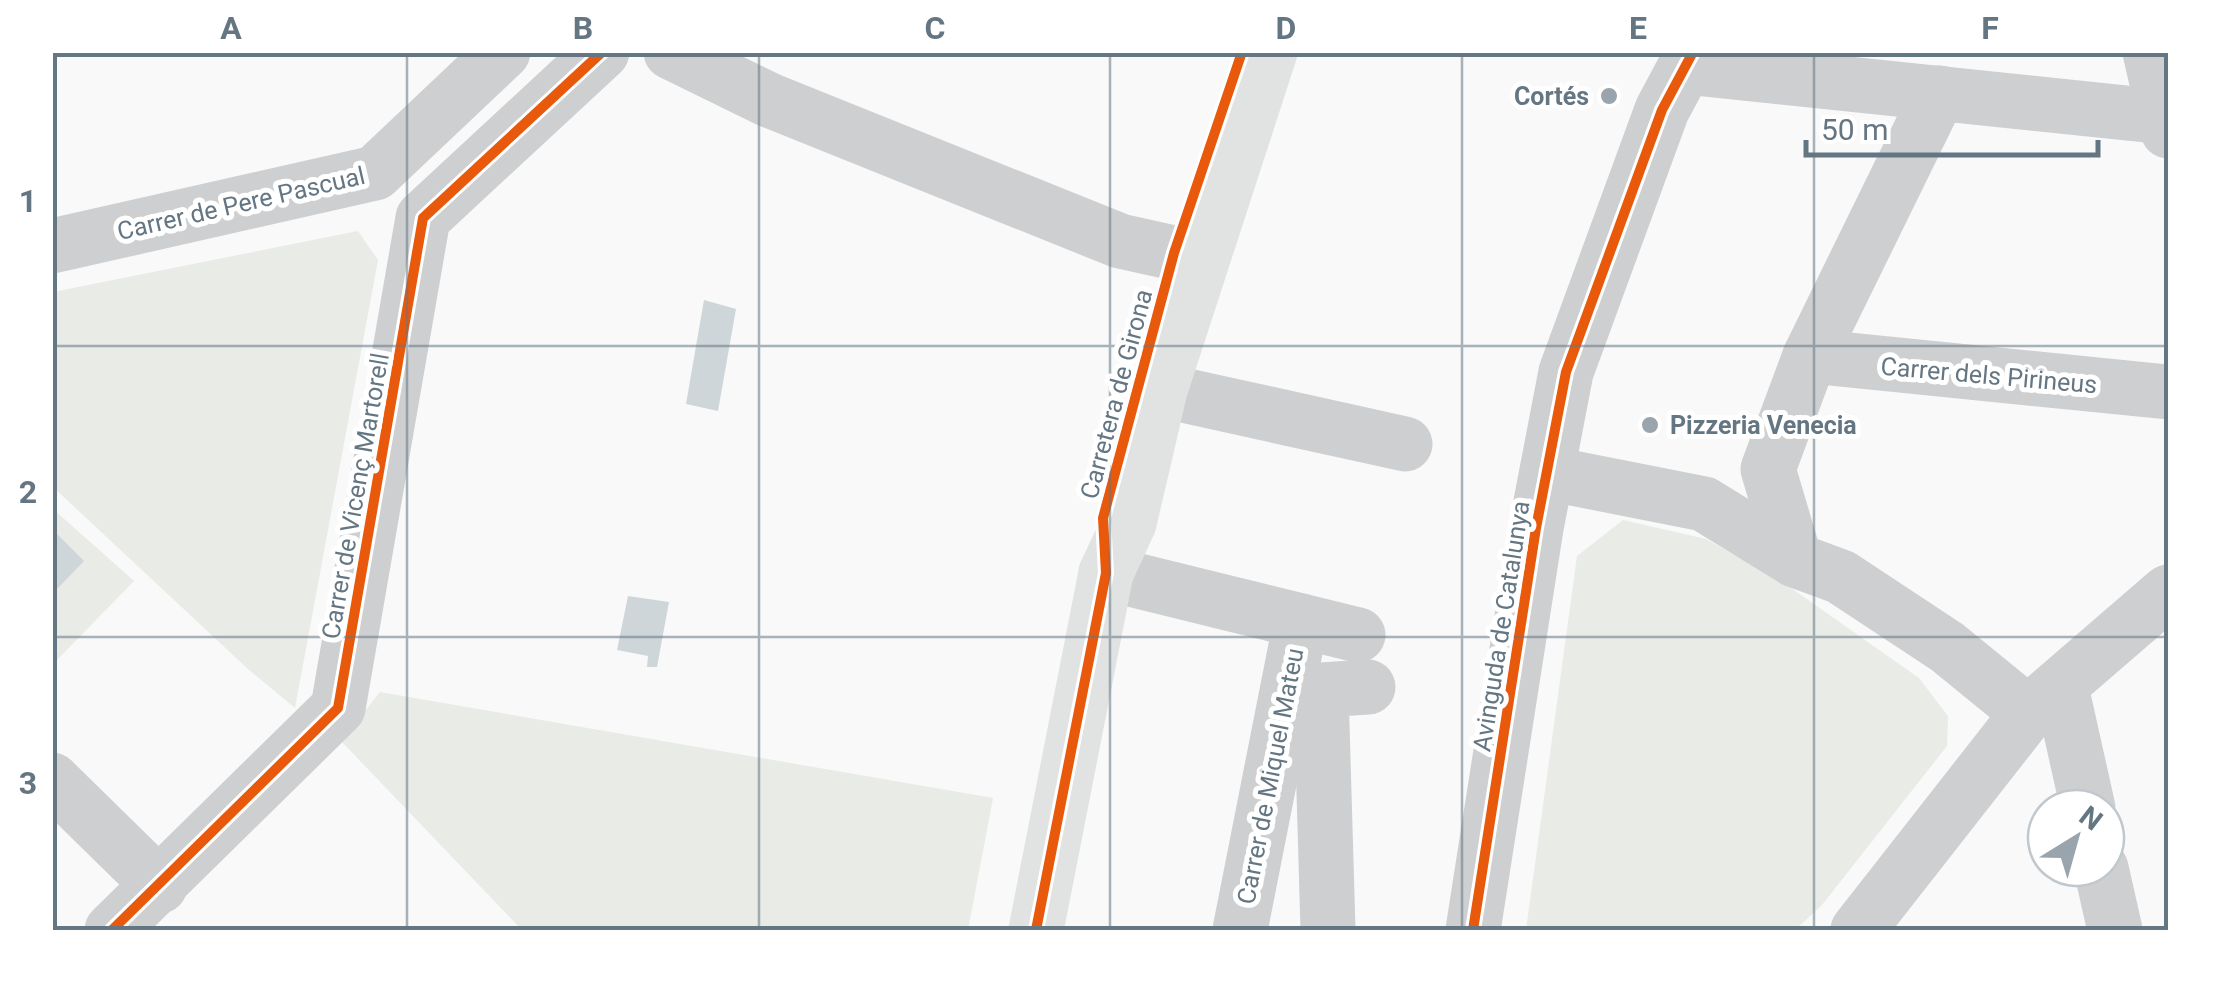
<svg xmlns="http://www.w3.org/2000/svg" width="2221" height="983" font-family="Roboto,sans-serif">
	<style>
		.green { fill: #e8ebe6 }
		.water { fill: #ced6d9 }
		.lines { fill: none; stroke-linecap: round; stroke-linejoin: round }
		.minor { stroke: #cecfd0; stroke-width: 55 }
		.major { stroke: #e1e2e2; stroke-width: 55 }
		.cycleway-casing { stroke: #fff; stroke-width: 16 }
		.cycleway { stroke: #e8590c; stroke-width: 10 }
		.grid { fill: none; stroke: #657683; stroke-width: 2.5; stroke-opacity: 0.55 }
		.poi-dot { fill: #99a4ac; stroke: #fff; stroke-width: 4 }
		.labels { text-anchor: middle; stroke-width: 10; stroke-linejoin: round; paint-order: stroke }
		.poi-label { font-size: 25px; font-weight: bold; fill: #657683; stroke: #fff; text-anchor: end }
		.street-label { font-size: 25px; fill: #657683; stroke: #fff }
		.neatline { fill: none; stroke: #657683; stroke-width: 4 }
		.grid-label { font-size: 32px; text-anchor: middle; font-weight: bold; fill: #657683 }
	</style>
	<rect width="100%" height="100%" fill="#f9f9f9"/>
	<g class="green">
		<polygon points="358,231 378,260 295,708 248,669 53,487 53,292"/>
		<polygon points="53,509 134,581 53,664"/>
		<polygon points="1623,520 1706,539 1784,583 1919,678 1948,716 1947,746 1822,905 1795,930 1526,930 1577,556"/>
		<polygon points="380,692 993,798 968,930 522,930 341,741"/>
	</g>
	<g class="water">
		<polygon points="704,300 736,309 718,411 686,404"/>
		<polygon points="55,532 84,561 53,593 52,535"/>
		<polygon points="628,596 669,602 657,667 647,667 648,656 617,650"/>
	</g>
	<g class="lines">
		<g class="minor">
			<polyline points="671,52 769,100 1120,241 1174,253"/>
			<polyline points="2150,52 2168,131"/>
			<polyline points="1685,67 2165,117"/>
			<polyline points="52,246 375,173 503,52"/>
			<polyline points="1810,356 2168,392"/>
			<polyline points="1160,390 1405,444"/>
			<polyline points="1547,473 1704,504 1795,560 1841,577 1947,647 2028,713"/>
			<polyline points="1795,560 1768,469 1810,356 1939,93"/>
			<polyline points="1106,573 1301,621 1240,930"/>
			<polyline points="1301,621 1358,635"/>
			<polyline points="2061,687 2088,808"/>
			<polyline points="52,780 160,886"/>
			<polyline points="2101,868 2115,930"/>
			<polyline points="112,930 338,708 423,218 602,52"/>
			<polyline points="1328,930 1321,690 1368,687"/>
			<polyline points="1473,930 1536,528 1566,372 1662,110 1693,52"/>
			<polyline points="1858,930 2028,713 2168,592"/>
		</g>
		<polyline class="major" points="1036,930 1106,573 1129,523 1160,390 1270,52"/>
		<g class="cycleway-casing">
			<g id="cycleway">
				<polyline points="112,930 338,708 423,218 602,52"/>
				<polyline points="1036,930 1106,573 1103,518 1174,253 1242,52"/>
				<polyline points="1473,930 1536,528 1566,372 1662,110 1693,52"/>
			</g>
		</g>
		<use href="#cycleway" class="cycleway"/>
	</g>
	<path class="grid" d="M407 52V930M759 52V930M1110 52V930M1462 52V930M1814 52V930M52 346H2168M52 637H2168"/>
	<g class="poi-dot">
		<circle cx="1609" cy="96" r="10"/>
		<circle cx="1650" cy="425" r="10"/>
	</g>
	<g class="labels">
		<g class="poi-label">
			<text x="1589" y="105">Cortés</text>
			<text x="1670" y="434" text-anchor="start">Pizzeria Venecia</text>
		</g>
		<g class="street-label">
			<text transform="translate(241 203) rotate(-13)" y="9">Carrer de Pere Pascual</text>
			<text transform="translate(1989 375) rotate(5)" y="9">Carrer dels Pirineus</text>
			<text transform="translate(1116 394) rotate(-75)" y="9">Carretera de Girona</text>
			<text transform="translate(355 496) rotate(-80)" y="9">Carrer de Vicenç Martorell</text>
			<text transform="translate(1501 626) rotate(-81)" y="9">Avinguda de Catalunya</text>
			<text transform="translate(1270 776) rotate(-79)" y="9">Carrer de Miquel Mateu</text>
		</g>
	</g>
	<rect width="2221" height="983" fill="none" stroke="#ffffff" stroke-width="110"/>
	<g transform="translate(2076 838) rotate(37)"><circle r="48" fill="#ffffff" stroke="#c1c8cd" stroke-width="2.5"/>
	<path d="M0-8L18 38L0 25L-18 38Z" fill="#99a4ac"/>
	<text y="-15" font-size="28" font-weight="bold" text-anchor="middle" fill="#657683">N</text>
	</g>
	<path d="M1806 140v15h292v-15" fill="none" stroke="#657683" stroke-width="5"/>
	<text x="1821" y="140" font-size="30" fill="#657683" stroke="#ffffff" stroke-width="8" paint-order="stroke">50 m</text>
	<rect x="55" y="55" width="2111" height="873" class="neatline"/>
	<g class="grid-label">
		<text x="231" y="39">A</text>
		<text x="583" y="39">B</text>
		<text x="935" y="39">C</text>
		<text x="1286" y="39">D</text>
		<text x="1638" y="39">E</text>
		<text x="1990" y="39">F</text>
		<text x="28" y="212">1</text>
		<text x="28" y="503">2</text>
		<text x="28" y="794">3</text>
	</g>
</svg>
